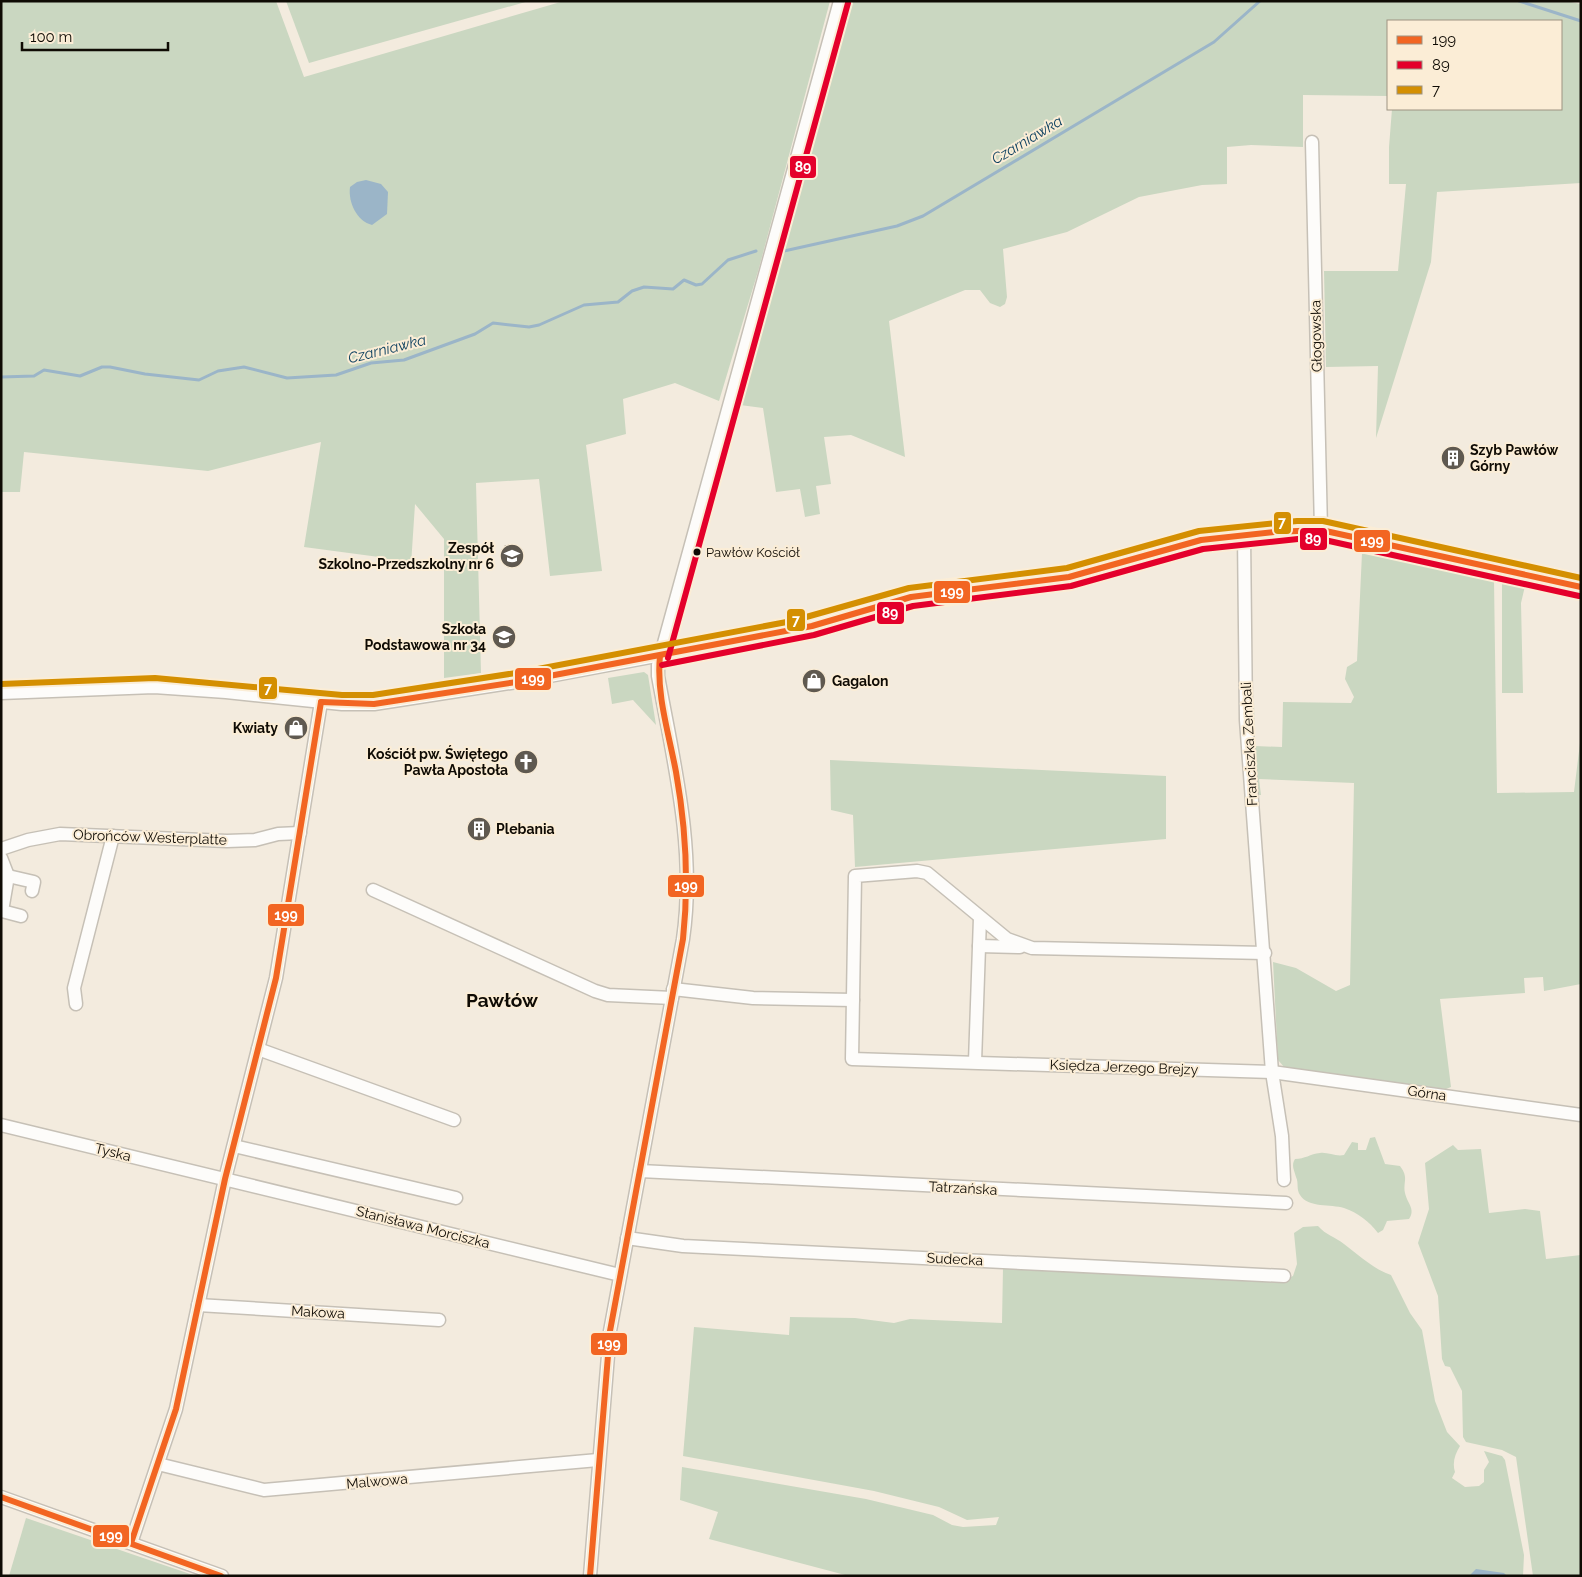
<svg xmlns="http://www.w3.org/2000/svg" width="1582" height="1577" font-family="Raleway,sans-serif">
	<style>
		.green { fill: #cad7c1 }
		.water { fill: #9bb5c8 }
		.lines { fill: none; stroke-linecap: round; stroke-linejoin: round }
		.stream { stroke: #9bb5c8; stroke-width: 3 }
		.minor-casing { stroke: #c6c0b6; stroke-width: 15 }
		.minor { stroke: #fdfcfa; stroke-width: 12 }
		.bus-1-casing { stroke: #fbedd6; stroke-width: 10 }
		.bus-2-casing { stroke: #fbedd6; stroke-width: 10 }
		.bus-3-casing { stroke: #fbedd6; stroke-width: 10 }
		.bus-1 { stroke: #f26522; stroke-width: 6 }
		.bus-2 { stroke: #e4002b; stroke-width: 6 }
		.bus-3 { stroke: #d48f01; stroke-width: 6 }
		.bus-dot { fill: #0f0b04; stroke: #fbedd6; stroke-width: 2 }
		.labels { text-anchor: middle; stroke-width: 4; stroke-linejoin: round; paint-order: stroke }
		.bus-label { font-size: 13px; fill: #0f0b04; stroke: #fbedd6; text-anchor: start }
		.street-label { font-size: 14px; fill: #0f0b04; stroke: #fbedd6 }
		.poi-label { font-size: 14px; font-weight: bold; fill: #0f0b04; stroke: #fbedd6; text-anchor: end }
		.water-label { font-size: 15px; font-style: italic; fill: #0b3f5f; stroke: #fbedd6 }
		.district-label { font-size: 19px; font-weight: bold; fill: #0f0b04; stroke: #fbedd6 }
		.line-badge { stroke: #fbedd6; stroke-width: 2 }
		.badge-label { font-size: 14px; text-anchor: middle; font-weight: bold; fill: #fff }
	</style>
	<rect width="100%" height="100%" fill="#f3ebde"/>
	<g class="green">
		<polygon points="1,1 276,1 304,77 564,1 830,1 759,268 719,401 675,383 623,399 626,434 586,445 602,571 550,576 539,479 476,483 481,673 444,678 444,539 415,504 411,565 379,557 304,547 321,442 208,471 24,452 20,492 1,492"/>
		<polygon points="286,1 529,1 309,63"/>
		<polygon points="851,1 1565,1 1581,4 1581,183 1437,192 1431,262 1376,438 1378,366 1326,367 1324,271 1398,271 1406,184 1389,184 1389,147 1392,109 1561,109 1561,21 1388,21 1388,96 1303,95 1303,147 1251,145 1227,147 1227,184 1202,185 1139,197 1067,232 1003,249 1007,297 1005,304 1000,307 990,303 980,290 965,290 889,321 905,457 851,435 824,437 831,484 816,486 820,514 805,517 800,489 776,492 763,408 740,405"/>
		<polygon points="1362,553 1494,580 1497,793 1574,792 1581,735 1581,984 1544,991 1543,977 1524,978 1525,993 1440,999 1451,1087 1446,1089 1285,1068 1278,1060 1273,962 1296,968 1336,991 1350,985 1354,783 1259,779 1261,795 1256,795 1250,702 1254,702 1255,746 1282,747 1283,702 1351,703 1354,697 1345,679 1347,667 1357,661"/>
		<polygon points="1502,582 1525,586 1521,603 1523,693 1502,693"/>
		<polygon points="644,672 648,675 656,725 633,700 612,704 608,678"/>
		<polygon points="830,760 1166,776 1166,839 855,867 853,815 831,810"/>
		<path d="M1375 1137 1385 1164 1400 1166C1409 1178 1403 1181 1405 1193 1407 1203 1416 1209 1409 1219L1387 1221 1383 1230 1378 1233C1369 1221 1358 1213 1344 1208 1331 1204 1308 1208 1300 1195 1296 1189 1299 1183 1296 1177 1294 1170 1291 1165 1295 1159 1305 1159 1310 1154 1320 1153 1328 1152 1336 1157 1344 1155L1352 1142 1358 1143V1150H1366L1370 1138Z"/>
		<polygon points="1453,1145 1458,1150 1481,1149 1489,1213 1525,1209 1540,1211 1546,1259 1581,1255 1581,1576 1533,1576 1516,1457 1502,1450 1466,1442 1463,1437 1462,1391 1450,1367 1445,1366 1442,1359 1438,1296 1418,1243 1429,1209 1425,1163"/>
		<path d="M1318 1226C1326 1235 1335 1237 1344 1244 1359 1255 1373 1269 1391 1275L1410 1313 1422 1330 1435 1401 1447 1432 1460 1446C1455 1454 1452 1463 1455 1472L1452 1478 1465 1487 1479 1486 1484 1482V1470L1489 1462 1484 1451 1502 1456 1505 1460 1524 1555 1523 1576H849L709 1539 718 1512 680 1500 682 1467 866 1499 933 1515 952 1525 963 1527 996 1525 999 1517 967 1520 939 1507 874 1491 683 1456 694 1327 789 1335 790 1317 855 1318 894 1323 910 1319 1002 1323 1003 1268 1287 1279 1293 1276 1297 1264 1294 1233 1303 1227Z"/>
		<polygon points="26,1518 196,1576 9,1576"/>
	</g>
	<g class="water">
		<path d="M366 180 381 184 388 192 387 214 372 225C357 221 348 203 350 187L357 182Z"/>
		<polygon points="1476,1569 1504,1573 1507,1576 1469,1576"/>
	</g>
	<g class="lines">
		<g class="stream">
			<polyline points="1519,1 1581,21"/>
			<polyline points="784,251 897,226 923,216 1214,42 1260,1"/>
			<polyline points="1,377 34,376 44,370 80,376 102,367 110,367 145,374 199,380 218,371 244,367 287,378 336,375 371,363 404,360 475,334 493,323 529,327 539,325 584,305 618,302 632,291 644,287 673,289 684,280 696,285 702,284 728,260 756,251"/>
		</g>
		<g class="minor-casing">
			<g id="minor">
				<polyline points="1312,142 1321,530"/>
				<polyline points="1244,535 1246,720 1272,1072 1282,1136 1284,1180"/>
				<polyline points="1,693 154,687 226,692 342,704 374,704 523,681 794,630 911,597 1069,577 1201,540 1298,530 1321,530 1581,587"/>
				<polyline points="1,849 28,840 60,834 227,841 255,840 278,834 300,833"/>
				<polyline points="1,858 8,876 2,911 21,916"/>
				<polyline points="8,876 34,882 32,891"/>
				<polyline points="373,890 595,991 608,995 672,998"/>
				<polyline points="979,946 1020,947"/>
				<polyline points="1265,953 1032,948 1007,939 927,873 917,871 855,876 852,1059 1272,1072 1581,1115"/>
				<polyline points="673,989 753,998 853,1000"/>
				<polyline points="76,1004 74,988 113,836"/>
				<polyline points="258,1049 454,1120"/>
				<polyline points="975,1062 980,918"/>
				<polyline points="1,1125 620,1275"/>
				<polyline points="234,1146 456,1198"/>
				<polyline points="640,1171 1286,1203"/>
				<polyline points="627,1238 683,1246 1284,1276"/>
				<polyline points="198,1305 439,1320"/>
				<polyline points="158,1464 264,1490 598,1460"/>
				<polyline points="1,1497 222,1576"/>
				<polyline points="131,1543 176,1409 225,1179 276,978 321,702"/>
				<path d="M590 1576 610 1331 683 939C696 850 674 764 658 676V665L840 1"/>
			</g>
		</g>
		<use href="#minor" class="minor"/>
		<g class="bus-1-casing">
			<g id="bus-1">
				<polyline points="321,702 374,704 523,681 812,626 911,597 1069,577 1201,540 1274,532 1321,530 1581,587"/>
				<polyline points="1,1497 221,1576"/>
				<polyline points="131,1543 176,1409 225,1179 276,978 321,702"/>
				<path d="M590 1576 610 1331 683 939C689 883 686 828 676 772 669 734 656 694 660 656"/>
			</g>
		</g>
		<g class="bus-2-casing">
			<g id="bus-2">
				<polyline points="668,658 848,3"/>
				<polyline points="662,665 814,635 913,606 1071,586 1203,549 1298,539 1320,539 1579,596"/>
			</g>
		</g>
		<g class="bus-3-casing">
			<polyline id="bus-3" points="1,684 155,678 342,695 373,695 522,672 792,621 909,588 1067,568 1199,531 1297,521 1323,521 1581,578"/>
		</g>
		<use href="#bus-1" class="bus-1"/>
		<use href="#bus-2" class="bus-2"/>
		<use href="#bus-3" class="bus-3"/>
	</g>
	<defs>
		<g id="building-disc" transform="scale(1.25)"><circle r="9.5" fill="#5f5950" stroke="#fbedd6"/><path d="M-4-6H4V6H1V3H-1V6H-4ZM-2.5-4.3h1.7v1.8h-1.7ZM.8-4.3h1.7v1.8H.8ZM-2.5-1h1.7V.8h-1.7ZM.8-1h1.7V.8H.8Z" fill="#fff"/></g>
		<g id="school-disc" transform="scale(1.25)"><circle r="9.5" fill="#5f5950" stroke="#fbedd6"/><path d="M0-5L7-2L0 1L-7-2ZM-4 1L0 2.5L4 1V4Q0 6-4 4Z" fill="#fff"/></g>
		<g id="shop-disc" transform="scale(1.25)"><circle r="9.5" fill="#5f5950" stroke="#fbedd6"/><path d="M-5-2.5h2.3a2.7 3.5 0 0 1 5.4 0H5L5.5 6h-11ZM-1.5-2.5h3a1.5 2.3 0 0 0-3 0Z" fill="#fff"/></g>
		<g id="church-disc" transform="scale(1.25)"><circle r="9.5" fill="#5f5950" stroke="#fbedd6"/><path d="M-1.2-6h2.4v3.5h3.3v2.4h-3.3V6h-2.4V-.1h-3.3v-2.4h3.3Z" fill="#fff"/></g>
	</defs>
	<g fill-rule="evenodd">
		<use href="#building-disc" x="1453" y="458"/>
		<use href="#school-disc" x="512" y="556"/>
		<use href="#school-disc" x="504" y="637"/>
		<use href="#shop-disc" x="814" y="681"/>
		<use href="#shop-disc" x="296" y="728"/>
		<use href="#church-disc" x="526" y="762"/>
		<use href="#building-disc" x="479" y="829"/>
	</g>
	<circle class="bus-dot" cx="697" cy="552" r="4.5"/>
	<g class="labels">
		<g class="bus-label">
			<text x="706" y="557">Pawłów Kościół</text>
		</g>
		<g class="street-label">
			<text transform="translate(1316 336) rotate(-91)" y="5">Głogowska</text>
			<text transform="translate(1249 744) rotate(-93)" y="5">Franciszka Zembali</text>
			<text transform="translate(150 837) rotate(2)" y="5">Obrońców Westerplatte</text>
			<text transform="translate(1124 1067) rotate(2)" y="5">Księdza Jerzego Brejzy</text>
			<text transform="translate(1427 1093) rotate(8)" y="5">Górna</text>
			<text transform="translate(113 1152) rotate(14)" y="5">Tyska</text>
			<text transform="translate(963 1188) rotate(3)" y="5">Tatrzańska</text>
			<text transform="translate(423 1227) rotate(14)" y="5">Stanisława Morciszka</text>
			<text transform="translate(955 1259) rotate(3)" y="5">Sudecka</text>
			<text transform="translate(318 1312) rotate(3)" y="5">Makowa</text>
			<text transform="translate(377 1481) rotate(-5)" y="5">Malwowa</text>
		</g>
		<g class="poi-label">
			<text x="1470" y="455" text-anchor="start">Szyb Pawłów<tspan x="1470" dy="16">Górny</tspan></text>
			<text x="494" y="553">Zespół<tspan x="494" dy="16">Szkolno-Przedszkolny nr 6</tspan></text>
			<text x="486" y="634">Szkoła<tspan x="486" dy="16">Podstawowa nr 34</tspan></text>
			<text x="832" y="686" text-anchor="start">Gagalon</text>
			<text x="278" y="733">Kwiaty</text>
			<text x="508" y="759">Kościół pw. Świętego<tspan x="508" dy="16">Pawła Apostoła</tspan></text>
			<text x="496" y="834" text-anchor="start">Plebania</text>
		</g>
		<g class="water-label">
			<text transform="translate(1027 140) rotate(-31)" y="5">Czarniawka</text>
			<text transform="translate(387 349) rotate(-14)" y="5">Czarniawka</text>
		</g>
		<g class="district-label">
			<text x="502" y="1007">Pawłów</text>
		</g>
	</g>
	<g class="line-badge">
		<rect x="789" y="155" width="28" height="24" rx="5" fill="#e4002b"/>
		<rect x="1273" y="511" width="19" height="24" rx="5" fill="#d48f01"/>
		<rect x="1299" y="527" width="29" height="24" rx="5" fill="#e4002b"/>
		<rect x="1353" y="529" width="38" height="24" rx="5" fill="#f26522"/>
		<rect x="933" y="580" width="38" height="24" rx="5" fill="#f26522"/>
		<rect x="876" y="601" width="29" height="24" rx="5" fill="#e4002b"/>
		<rect x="786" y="608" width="20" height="24" rx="5" fill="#d48f01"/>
		<rect x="514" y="667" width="38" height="24" rx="5" fill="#f26522"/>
		<rect x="258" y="676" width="20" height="24" rx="5" fill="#d48f01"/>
		<rect x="667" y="874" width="38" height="24" rx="5" fill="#f26522"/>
		<rect x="267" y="903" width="38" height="24" rx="5" fill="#f26522"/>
		<rect x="590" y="1332" width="38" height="24" rx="5" fill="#f26522"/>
		<rect x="92" y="1524" width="38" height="24" rx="5" fill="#f26522"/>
	</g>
	<g class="badge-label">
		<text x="803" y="172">89</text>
		<text x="1282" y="527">7</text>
		<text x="1313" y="544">89</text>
		<text x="1372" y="546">199</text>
		<text x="952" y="597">199</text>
		<text x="890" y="618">89</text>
		<text x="796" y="625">7</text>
		<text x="533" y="684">199</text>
		<text x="268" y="693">7</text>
		<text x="686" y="891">199</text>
		<text x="286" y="920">199</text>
		<text x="609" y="1349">199</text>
		<text x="111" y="1541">199</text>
	</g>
	<rect width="1582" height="1577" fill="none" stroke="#0f0b04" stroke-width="5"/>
	<rect x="1387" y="20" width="175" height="90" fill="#fbedd6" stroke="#9d9382"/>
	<rect x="1397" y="36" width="25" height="8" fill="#f26522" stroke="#9d9382"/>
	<text x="1432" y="45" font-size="15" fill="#0f0b04">199</text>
	<rect x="1397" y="61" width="25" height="8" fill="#e4002b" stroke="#9d9382"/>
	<text x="1432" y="70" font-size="15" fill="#0f0b04">89</text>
	<rect x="1397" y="86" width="25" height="8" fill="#d48f01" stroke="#9d9382"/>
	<text x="1432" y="95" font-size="15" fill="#0f0b04">7</text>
	<path d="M22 42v8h146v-8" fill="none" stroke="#0f0b04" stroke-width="2.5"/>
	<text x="30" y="42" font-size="15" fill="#0f0b04" stroke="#fbedd6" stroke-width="4" paint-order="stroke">100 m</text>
</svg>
